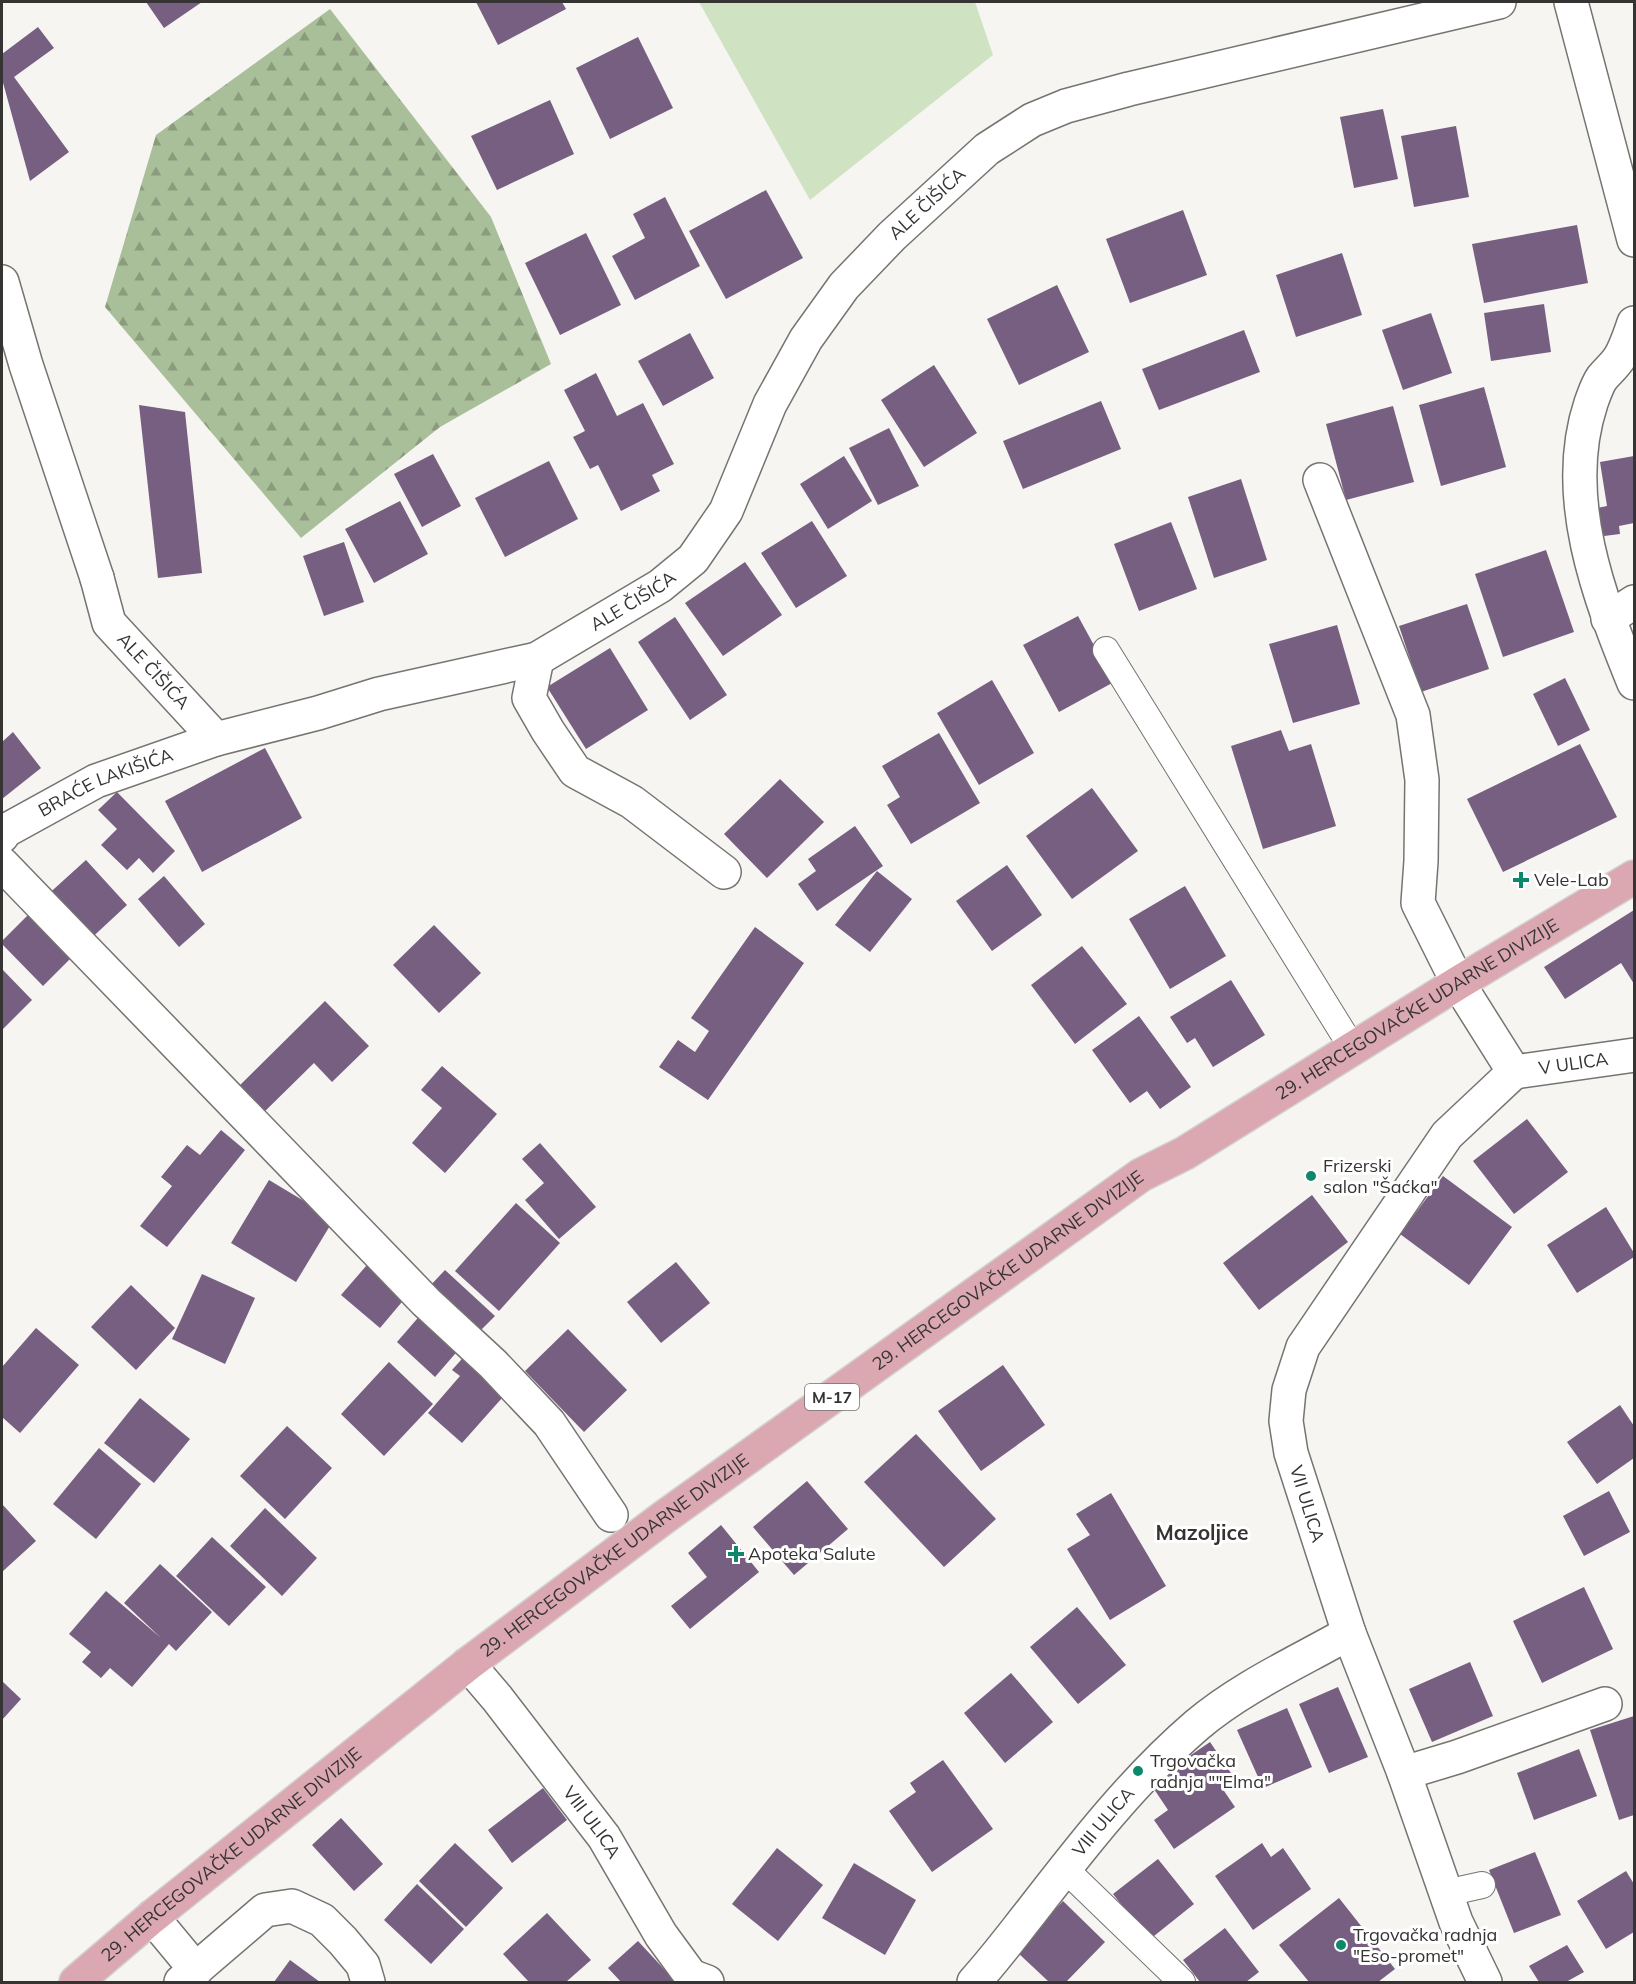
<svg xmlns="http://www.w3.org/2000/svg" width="1636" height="1984" font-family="Mulish,sans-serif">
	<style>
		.green { fill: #cfe2c1 }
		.forest { fill: url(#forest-firs) }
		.building { fill: #765f80 }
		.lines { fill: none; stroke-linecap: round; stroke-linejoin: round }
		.service-casing { stroke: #757471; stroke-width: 28 }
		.pedestrian-casing { stroke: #757471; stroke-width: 36 }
		.minor-casing { stroke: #757471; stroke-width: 36 }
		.primary-casing { stroke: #d3d2d2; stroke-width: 36 }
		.service { stroke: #fff; stroke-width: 26 }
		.pedestrian { stroke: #fff; stroke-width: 33 }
		.minor { stroke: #fff; stroke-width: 33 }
		.primary { stroke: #dba7b0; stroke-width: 33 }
		.poi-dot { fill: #0d886a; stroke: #fff; stroke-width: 2 }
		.labels { text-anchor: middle; stroke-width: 6; stroke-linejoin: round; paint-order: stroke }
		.shield { fill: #fff; stroke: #727170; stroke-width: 1.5 }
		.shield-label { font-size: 16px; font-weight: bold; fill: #353433 }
		.street-label { font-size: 18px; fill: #353433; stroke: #fff }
		.poi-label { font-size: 18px; fill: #353433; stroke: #fff; text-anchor: start }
		.quarter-label { font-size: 21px; font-weight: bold; fill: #353433; stroke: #fff }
	</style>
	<defs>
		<pattern id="forest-firs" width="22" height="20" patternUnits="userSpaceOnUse" patternTransform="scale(1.5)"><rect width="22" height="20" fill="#a9bf99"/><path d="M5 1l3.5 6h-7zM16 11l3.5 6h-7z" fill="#8a9c7d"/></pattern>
	</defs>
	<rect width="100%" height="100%" fill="#f6f5f2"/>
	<polygon class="green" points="699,2 975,2 993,55 810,200"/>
	<polygon class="forest" points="330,9 491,217 551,364 440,427 301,538 105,307 156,135"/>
	<g class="building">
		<polygon points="146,2 202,2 164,28"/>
		<polygon points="476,2 562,2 566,9 498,45"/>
		<polygon points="38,27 54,48 14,77 69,152 30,181 2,79 2,54"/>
		<polygon points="638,37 673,108 610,139 576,68"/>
		<polygon points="550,100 574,154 497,190 471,136"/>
		<polygon points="1383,109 1398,179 1354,188 1340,117"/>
		<polygon points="1456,126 1469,197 1414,207 1401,136"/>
		<polygon points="766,190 803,258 726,299 689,231"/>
		<polygon points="665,197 700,266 635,300 612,256 645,238 633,214"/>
		<polygon points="1183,210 1207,275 1130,303 1106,239"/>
		<polygon points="1577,225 1588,283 1484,303 1472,244"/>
		<polygon points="586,233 621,305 560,335 525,263"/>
		<polygon points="1342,253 1362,315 1296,337 1276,275"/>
		<polygon points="1057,285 1089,352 1019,385 987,319"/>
		<polygon points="1544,304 1551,352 1491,361 1484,313"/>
		<polygon points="1431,313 1452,373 1403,390 1382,330"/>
		<polygon points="1244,330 1260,372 1159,410 1142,369"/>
		<polygon points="690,333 714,378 663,406 638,361"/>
		<polygon points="934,365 977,433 924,467 881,400"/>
		<polygon points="596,373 617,416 643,403 674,464 652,475 660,491 621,511 598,465 590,469 573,437 585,431 564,390"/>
		<polygon points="1484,387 1506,467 1441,486 1419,405"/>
		<polygon points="1101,401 1121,449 1023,489 1003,441"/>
		<polygon points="139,405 185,412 202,573 158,578"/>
		<polygon points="1393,406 1414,482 1346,500 1326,424"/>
		<polygon points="889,428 919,486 878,505 849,448"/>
		<polygon points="433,454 461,506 422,527 394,474"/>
		<polygon points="844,456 872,501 828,529 800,484"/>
		<polygon points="1634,456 1634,523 1619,526 1620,534 1596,537 1592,509 1607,506 1600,462"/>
		<polygon points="549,461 578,519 505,557 475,498"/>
		<polygon points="1241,479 1267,560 1214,578 1188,497"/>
		<polygon points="400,501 428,554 374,583 345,529"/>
		<polygon points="812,521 847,576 796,608 761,553"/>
		<polygon points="1171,522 1197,589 1139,611 1114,544"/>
		<polygon points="344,542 364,602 324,616 303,556"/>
		<polygon points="1546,550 1574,632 1503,657 1475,574"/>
		<polygon points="745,562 782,615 723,656 685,603"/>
		<polygon points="1467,604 1489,669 1421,692 1399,626"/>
		<polygon points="1078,616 1114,682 1059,712 1023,645"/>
		<polygon points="675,617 727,695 690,720 638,642"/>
		<polygon points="1337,625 1360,704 1293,723 1269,644"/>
		<polygon points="610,648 648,710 586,749 547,687"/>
		<polygon points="1565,678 1590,730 1558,746 1533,694"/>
		<polygon points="992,680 1034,753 979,785 937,713"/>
		<polygon points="1281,730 1289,751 1311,744 1336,826 1263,849 1231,746"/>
		<polygon points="13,732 41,768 2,799 2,742"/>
		<polygon points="939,733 980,803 911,844 887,805 900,797 882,766"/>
		<polygon points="1580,744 1617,817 1503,872 1467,799"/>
		<polygon points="265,748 302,818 202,872 165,801"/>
		<polygon points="780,779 824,822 767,878 724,834"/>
		<polygon points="1092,788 1138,851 1072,899 1026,836"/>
		<polygon points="117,792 175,851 153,873 139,858 127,870 101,845 117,829 98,810"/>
		<polygon points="855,826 883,866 817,911 798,884 816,871 808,859"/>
		<polygon points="86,860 127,905 85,944 44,898"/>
		<polygon points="1007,865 1042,915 992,951 956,901"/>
		<polygon points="877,871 912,899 870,952 835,925"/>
		<polygon points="164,876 205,924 179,947 138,899"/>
		<polygon points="1185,886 1226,956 1170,989 1129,919"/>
		<polygon points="36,907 78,951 43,986 2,944 2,941"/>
		<polygon points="1634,910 1634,984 1621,963 1565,999 1544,967"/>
		<polygon points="434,925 481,973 439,1013 393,965"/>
		<polygon points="755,927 804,963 708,1100 659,1067 678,1040 695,1052 709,1031 691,1018"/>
		<polygon points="1082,946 1127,1004 1075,1044 1031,985"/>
		<polygon points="2,969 32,1000 2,1030"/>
		<polygon points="1231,980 1265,1035 1213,1067 1195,1038 1187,1043 1170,1017"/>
		<polygon points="325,1001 369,1046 332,1082 314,1063 256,1120 231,1094"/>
		<polygon points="1139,1016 1191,1087 1160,1109 1147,1091 1130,1103 1092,1050"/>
		<polygon points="442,1066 497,1114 445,1173 412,1143 442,1108 421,1090"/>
		<polygon points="1527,1119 1568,1172 1514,1214 1473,1161"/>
		<polygon points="221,1130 245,1150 167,1247 140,1226 172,1186 161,1177 187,1145 200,1155"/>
		<polygon points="540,1143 596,1207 559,1239 525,1200 544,1183 522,1159"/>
		<polygon points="1443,1176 1512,1227 1469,1285 1400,1234"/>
		<polygon points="269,1180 334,1219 296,1282 231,1243"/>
		<polygon points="1312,1195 1348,1242 1259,1310 1223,1263"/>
		<polygon points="516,1203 560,1243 499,1311 455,1271"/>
		<polygon points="1606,1207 1634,1253 1634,1257 1577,1293 1547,1245"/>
		<polygon points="373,1258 412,1290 380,1328 341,1295"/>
		<polygon points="676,1262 710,1303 661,1343 627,1302"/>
		<polygon points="445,1270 495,1316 477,1334 428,1288"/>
		<polygon points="202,1274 255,1298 225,1364 172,1339"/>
		<polygon points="131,1285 175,1328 136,1370 91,1327"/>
		<polygon points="423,1312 461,1347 435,1377 397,1342"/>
		<polygon points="36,1328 79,1365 20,1433 2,1417 2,1367"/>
		<polygon points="568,1329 627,1390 584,1432 525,1371"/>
		<polygon points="469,1351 511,1388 462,1443 428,1413 460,1376 452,1370"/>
		<polygon points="389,1362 433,1404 384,1456 341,1414"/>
		<polygon points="1003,1365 1045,1425 981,1471 938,1411"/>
		<polygon points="140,1398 190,1439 154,1483 104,1443"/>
		<polygon points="1620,1405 1634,1426 1634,1458 1597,1484 1567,1442"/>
		<polygon points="287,1426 332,1468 285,1519 240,1476"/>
		<polygon points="916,1434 996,1519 944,1567 864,1482"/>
		<polygon points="99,1448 141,1484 96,1539 53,1504"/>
		<polygon points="807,1481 848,1529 794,1575 753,1527"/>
		<polygon points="1609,1491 1630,1532 1584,1556 1563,1516"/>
		<polygon points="1111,1493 1166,1586 1110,1620 1067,1549 1090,1535 1076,1514"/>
		<polygon points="2,1504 36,1541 2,1572"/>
		<polygon points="265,1508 317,1558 282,1596 230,1546"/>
		<polygon points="721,1525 759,1572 690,1629 671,1606 707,1577 688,1553"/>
		<polygon points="212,1537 266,1587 229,1626 176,1576"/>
		<polygon points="160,1564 212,1612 176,1651 169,1644 132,1687 110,1668 101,1678 82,1662 91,1652 69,1634 106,1591 161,1638 124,1603"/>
		<polygon points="1584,1587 1613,1649 1542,1683 1513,1621"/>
		<polygon points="1077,1607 1126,1665 1078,1704 1030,1647"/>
		<polygon points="1470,1662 1493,1716 1432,1742 1409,1689"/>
		<polygon points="1011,1673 1053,1722 1005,1763 964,1713"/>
		<polygon points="2,1681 21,1699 2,1720"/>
		<polygon points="1338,1687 1368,1757 1329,1773 1299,1704"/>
		<polygon points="1287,1708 1312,1767 1263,1788 1237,1730"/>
		<polygon points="1634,1716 1634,1815 1619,1820 1590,1730"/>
		<polygon points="1210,1742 1235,1779 1222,1788 1235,1807 1174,1849 1154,1820 1168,1810 1150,1783"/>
		<polygon points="1579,1749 1597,1796 1534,1820 1517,1773"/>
		<polygon points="943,1760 993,1829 932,1872 889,1811 916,1792 910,1783"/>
		<polygon points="543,1788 567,1820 512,1863 488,1830"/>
		<polygon points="341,1818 383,1864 354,1891 312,1845"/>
		<polygon points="455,1843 503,1888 466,1927 419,1881"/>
		<polygon points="1262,1843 1271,1857 1283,1848 1311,1889 1253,1930 1215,1876"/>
		<polygon points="777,1848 823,1885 778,1941 732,1904"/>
		<polygon points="1535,1852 1561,1915 1514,1933 1489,1870"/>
		<polygon points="1158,1859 1194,1904 1149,1940 1113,1894"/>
		<polygon points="854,1863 916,1900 885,1955 822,1918"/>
		<polygon points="1626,1871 1634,1884 1634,1932 1606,1949 1577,1901"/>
		<polygon points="417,1884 464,1929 431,1964 384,1920"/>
		<polygon points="1339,1898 1395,1969 1378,1982 1309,1982 1279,1945"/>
		<polygon points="1063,1901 1105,1942 1066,1982 1049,1982 1016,1951"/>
		<polygon points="547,1913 591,1960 566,1982 529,1982 503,1954"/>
		<polygon points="1225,1928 1259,1972 1246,1982 1200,1982 1183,1960"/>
		<polygon points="638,1941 676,1982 621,1982 608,1968"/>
		<polygon points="1567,1945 1584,1972 1566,1982 1539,1982 1529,1966"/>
		<polygon points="290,1960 320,1982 274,1982"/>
	</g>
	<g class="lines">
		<g class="service-casing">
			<g id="service">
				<polyline points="1106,650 1353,1049"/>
				<polyline points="1065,1869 1182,1982"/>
				<polyline points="1446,1893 1482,1885"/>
			</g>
		</g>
		<g class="pedestrian-casing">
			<g id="pedestrian">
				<polyline points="2,282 26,365 97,578"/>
				<polyline points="2,864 426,1302 493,1364 549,1423 611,1515"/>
			</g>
		</g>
		<g class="minor-casing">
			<g id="minor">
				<polyline points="1571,2 1634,240"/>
				<path d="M1634 323C1630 334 1626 347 1620 357 1615 365 1608 371 1602 378 1597 385 1594 395 1591 403 1560 496 1599 597 1634 683"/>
				<polyline points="1320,480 1413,715 1422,780 1421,861 1418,903 1458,983 1514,1072"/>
				<path id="s1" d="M97 578 109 623 216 739"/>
				<polyline points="1608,619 1634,602"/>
				<polyline points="537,659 529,698 548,731 575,771 632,802 724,872"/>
				<path id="s2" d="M2 836 5 831 96 781 216 739 318 713 379 694 537 659 660 586 693 559 726 511 770 404 806 339 844 286 892 236 987 149 1032 120 1066 106 1129 89 1499 2"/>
				<path id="s3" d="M1514 1072 1634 1055"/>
				<path id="s4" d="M468 1664 497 1698 604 1837 661 1935 691 1976 707 1982"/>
				<polyline points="1404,1773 1457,1757 1605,1704"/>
				<polyline points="152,1917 196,1970"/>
				<polyline points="181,1982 265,1910 292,1906 322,1920 343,1941 363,1965 368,1982"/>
				<path id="s5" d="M974 1982C994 1960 1012 1936 1031 1912 1082 1846 1134 1779 1197 1725 1242 1687 1298 1662 1349 1633"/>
				<polyline points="1485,1982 1456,1922 1404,1773 1349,1633 1291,1453 1286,1421 1289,1390 1303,1347 1447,1135 1514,1072"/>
			</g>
		</g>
		<g class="primary-casing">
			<g id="primary">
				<path id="s6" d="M76 1982 152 1917 468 1664 663 1518 1141 1175 1185 1153 1458 983 1634 877"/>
			</g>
		</g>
		<use href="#service" class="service"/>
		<use href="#pedestrian" class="pedestrian"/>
		<use href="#minor" class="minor"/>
		<use href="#primary" class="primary"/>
	</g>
	<g class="poi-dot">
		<path d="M1518 871h6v6h6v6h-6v6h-6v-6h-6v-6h6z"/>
		<circle cx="1311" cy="1176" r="6"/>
		<path d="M733 1545h6v6h6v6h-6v6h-6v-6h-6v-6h6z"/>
		<circle cx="1138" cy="1771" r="6"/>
		<circle cx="1341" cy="1945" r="6"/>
	</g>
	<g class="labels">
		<rect class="shield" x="805" y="1384" width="54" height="26" rx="4.5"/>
		<g class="shield-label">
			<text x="832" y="1403">M-17</text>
		</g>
		<g class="street-label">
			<text dy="6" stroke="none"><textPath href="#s2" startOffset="1184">ALE ČIŠIĆA</textPath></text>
			<text dy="6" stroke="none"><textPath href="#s2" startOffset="680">ALE ČIŠIĆA</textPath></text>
			<text dy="6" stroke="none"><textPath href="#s1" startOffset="112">ALE ČIŠIĆA</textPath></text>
			<text dy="6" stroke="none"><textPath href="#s2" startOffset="118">BRAĆE LAKIŠIĆA</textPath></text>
			<text dy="6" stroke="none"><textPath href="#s6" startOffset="1659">29. HERCEGOVAČKE UDARNE DIVIZIJE</textPath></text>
			<text dy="6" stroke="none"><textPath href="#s3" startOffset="60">V ULICA</textPath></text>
			<text dy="6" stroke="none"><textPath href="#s6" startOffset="1173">29. HERCEGOVAČKE UDARNE DIVIZIJE</textPath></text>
			<text transform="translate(1307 1504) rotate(73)" y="6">VII ULICA</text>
			<text dy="6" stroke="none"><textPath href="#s6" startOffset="687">29. HERCEGOVAČKE UDARNE DIVIZIJE</textPath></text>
			<text dy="6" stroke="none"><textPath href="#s4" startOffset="201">VIII ULICA</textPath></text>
			<text dy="6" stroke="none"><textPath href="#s5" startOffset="206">VIII ULICA</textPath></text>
			<text dy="6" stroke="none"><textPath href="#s6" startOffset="201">29. HERCEGOVAČKE UDARNE DIVIZIJE</textPath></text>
		</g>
		<g class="poi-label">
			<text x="1534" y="886">Vele-Lab</text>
			<text x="1323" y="1172">Frizerski<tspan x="1323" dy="21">salon "Šaćka"</tspan></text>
			<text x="748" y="1560">Apoteka Salute</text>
			<text x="1150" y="1767">Trgovačka<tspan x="1150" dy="21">radnja ""Elma"</tspan></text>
			<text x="1353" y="1941">Trgovačka radnja<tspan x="1353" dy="21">"Eso-promet"</tspan></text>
		</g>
		<g class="quarter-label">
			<text x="1202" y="1540">Mazoljice</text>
		</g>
	</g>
	<rect width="1636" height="1984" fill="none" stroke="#353433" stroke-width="6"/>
</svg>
